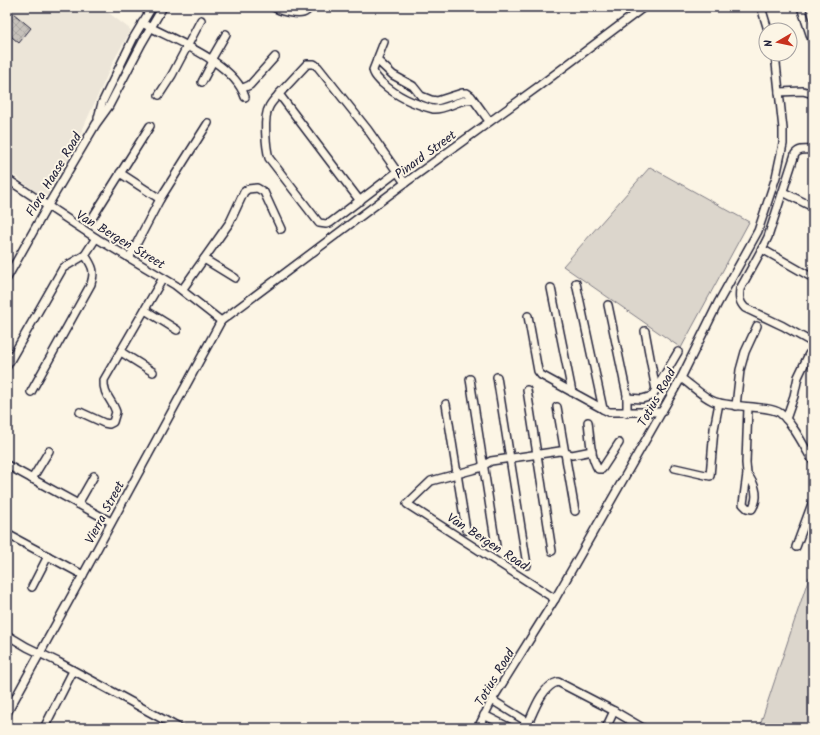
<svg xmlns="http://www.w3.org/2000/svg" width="820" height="735" font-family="Kalam,sans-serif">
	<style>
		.built { fill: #ece5d8 }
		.green { fill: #dcd6cc; stroke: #7f7c84 }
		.building { fill: url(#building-cross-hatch); stroke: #22223b }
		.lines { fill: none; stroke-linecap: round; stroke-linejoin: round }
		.minor-casing { stroke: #22223b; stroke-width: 10 }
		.minor { stroke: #fcf5e5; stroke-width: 7 }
		.labels { text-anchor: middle; stroke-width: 4; stroke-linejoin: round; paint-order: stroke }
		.street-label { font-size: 13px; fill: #22223b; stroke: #fcf5e5 }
	</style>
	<defs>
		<pattern id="building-cross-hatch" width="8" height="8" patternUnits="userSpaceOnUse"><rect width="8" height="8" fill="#c6c1bb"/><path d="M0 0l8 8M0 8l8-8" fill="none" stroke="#aaa6a2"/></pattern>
	</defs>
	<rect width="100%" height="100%" fill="#fcf5e5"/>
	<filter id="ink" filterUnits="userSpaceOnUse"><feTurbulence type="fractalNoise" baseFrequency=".025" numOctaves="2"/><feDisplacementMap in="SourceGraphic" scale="8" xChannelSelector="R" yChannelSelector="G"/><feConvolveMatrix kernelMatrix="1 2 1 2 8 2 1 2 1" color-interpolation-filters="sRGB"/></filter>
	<g filter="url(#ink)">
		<polygon class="built" points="7,7 101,7 131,30 114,60 74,148 52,188 44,198 7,170"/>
		<g class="green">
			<polygon points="650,167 749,222 681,348 563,266"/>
			<polygon points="809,577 813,579 813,728 759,728"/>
		</g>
		<polygon class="building" points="7,8 31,28 19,43 7,33"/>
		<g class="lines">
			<g class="minor-casing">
				<g id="minor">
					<path d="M274 7C279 11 297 15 303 13 306 12 308 10 310 7"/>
					<polyline points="761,7 768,30"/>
					<polyline points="801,7 813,43"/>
					<path d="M142 23C173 40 234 62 245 97"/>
					<path d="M384 42 373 70C374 76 378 79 382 83 398 97 412 103 433 109 447 110 459 98 473 100"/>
					<polyline points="211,60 226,34"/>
					<polyline points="377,60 393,75 413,86 421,96 431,100 437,101 462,93 467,93 471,96 489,121"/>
					<polyline points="202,82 213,61"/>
					<polyline points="243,88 250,85 275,57"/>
					<polyline points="779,92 803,91 813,94"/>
					<path d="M279 94C276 98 271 102 269 107 263 117 266 147 269 158L319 223 326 224 330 223 397 172"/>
					<polyline points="159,95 172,75 201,20"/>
					<polyline points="98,118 102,103 134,37 152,7"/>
					<path d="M813 150C806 150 800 148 795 154L768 237 762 249 740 289C739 297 739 302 745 308L783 326 813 343"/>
					<polyline points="120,173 160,199"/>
					<polyline points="7,179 96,238 175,285 221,321"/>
					<polyline points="783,192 813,207"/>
					<polyline points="360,201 279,94 307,64 314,64 318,67 368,130 405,183"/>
					<polyline points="91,220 150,126"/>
					<polyline points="762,249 813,278"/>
					<polyline points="129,258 160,199 208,123"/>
					<polyline points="204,259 235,278"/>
					<polyline points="7,278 47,207 96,124 109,106 142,43 163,7"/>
					<polyline points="576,283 603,409"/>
					<polyline points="551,288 572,392"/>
					<polyline points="182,290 230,222 244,192 248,189 257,188 264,192 281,229"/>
					<polyline points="608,305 627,395 627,413"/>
					<polyline points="145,310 177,330"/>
					<polyline points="528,316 538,371 541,375 603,409 609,412 662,412"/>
					<polyline points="645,331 656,390"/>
					<polyline points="121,352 153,372"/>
					<polyline points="7,366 63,268 85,255 96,238"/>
					<polyline points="497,377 527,565"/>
					<path d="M681 378C691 385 702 396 713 401 729 408 769 405 780 413 794 425 803 445 813 461"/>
					<polyline points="470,379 496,546"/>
					<polyline points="527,390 552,551"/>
					<path d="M31 392 91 284C95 271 93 267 85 255"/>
					<polyline points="627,398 642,399 652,396 678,352"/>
					<polyline points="446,404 466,530"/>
					<polyline points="736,406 740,370 745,352 757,326"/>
					<polyline points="557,407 575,511"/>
					<path d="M80 412 104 423 109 424 113 422 116 412C112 399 103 396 104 380L163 278"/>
					<polyline points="786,419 794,396 798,377 809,354"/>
					<path d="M588 422C590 437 590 456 598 469H602L604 466 619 443"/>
					<polyline points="7,465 111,522"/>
					<polyline points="675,468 710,476 714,429 719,403"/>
					<path d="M747 474C755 484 760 496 752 509L747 508 743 504 747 474 746 463 748 407"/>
					<polyline points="32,479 49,451"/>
					<polyline points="78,504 94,476"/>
					<polyline points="7,534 83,575"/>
					<polyline points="796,547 813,501"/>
					<polyline points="32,587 48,556"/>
					<polyline points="555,599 407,504 431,481 479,468 491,461 560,451 572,455 592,451"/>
					<polyline points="7,635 27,647 58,662 179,728"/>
					<polyline points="492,700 529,723"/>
					<polyline points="7,713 83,575 221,321 405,183 539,86 644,7"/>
					<polyline points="484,715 510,728"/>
					<polyline points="44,728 73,671"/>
					<polyline points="478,728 492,700 555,599 681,378 718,303 758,231 776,177 783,144 783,129 775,54"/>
					<path d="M526 728C533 714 541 686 558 682L614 711 643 728"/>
					<polyline points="606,728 614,711"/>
				</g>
			</g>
			<use href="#minor" class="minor"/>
		</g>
	</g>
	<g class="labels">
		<g class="street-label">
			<text transform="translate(425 154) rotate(-36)" y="5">Pinard Street</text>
			<text transform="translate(53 174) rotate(-59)" y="5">Flora Haase Road</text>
			<text transform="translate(121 239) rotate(31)" y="5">Van Bergen Street</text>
			<text transform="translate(656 397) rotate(-61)" y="5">Totius Road</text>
			<text transform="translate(104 512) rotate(-62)" y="5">Vierra Street</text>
			<text transform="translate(488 541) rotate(33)" y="5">Van Bergen Road</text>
			<text transform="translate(494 677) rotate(-59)" y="5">Totius Road</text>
		</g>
	</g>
	<rect width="820" height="735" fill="none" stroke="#fcf5e5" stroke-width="24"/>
	<rect x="12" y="12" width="796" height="711" fill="none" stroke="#22223b" stroke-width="1.5" filter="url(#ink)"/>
	<g transform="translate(778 42) rotate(261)"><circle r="19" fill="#fcf5e5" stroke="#a5a1a1"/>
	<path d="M0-3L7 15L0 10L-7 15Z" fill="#c8321e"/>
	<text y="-6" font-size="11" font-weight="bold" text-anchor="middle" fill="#22223b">N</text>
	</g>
</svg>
